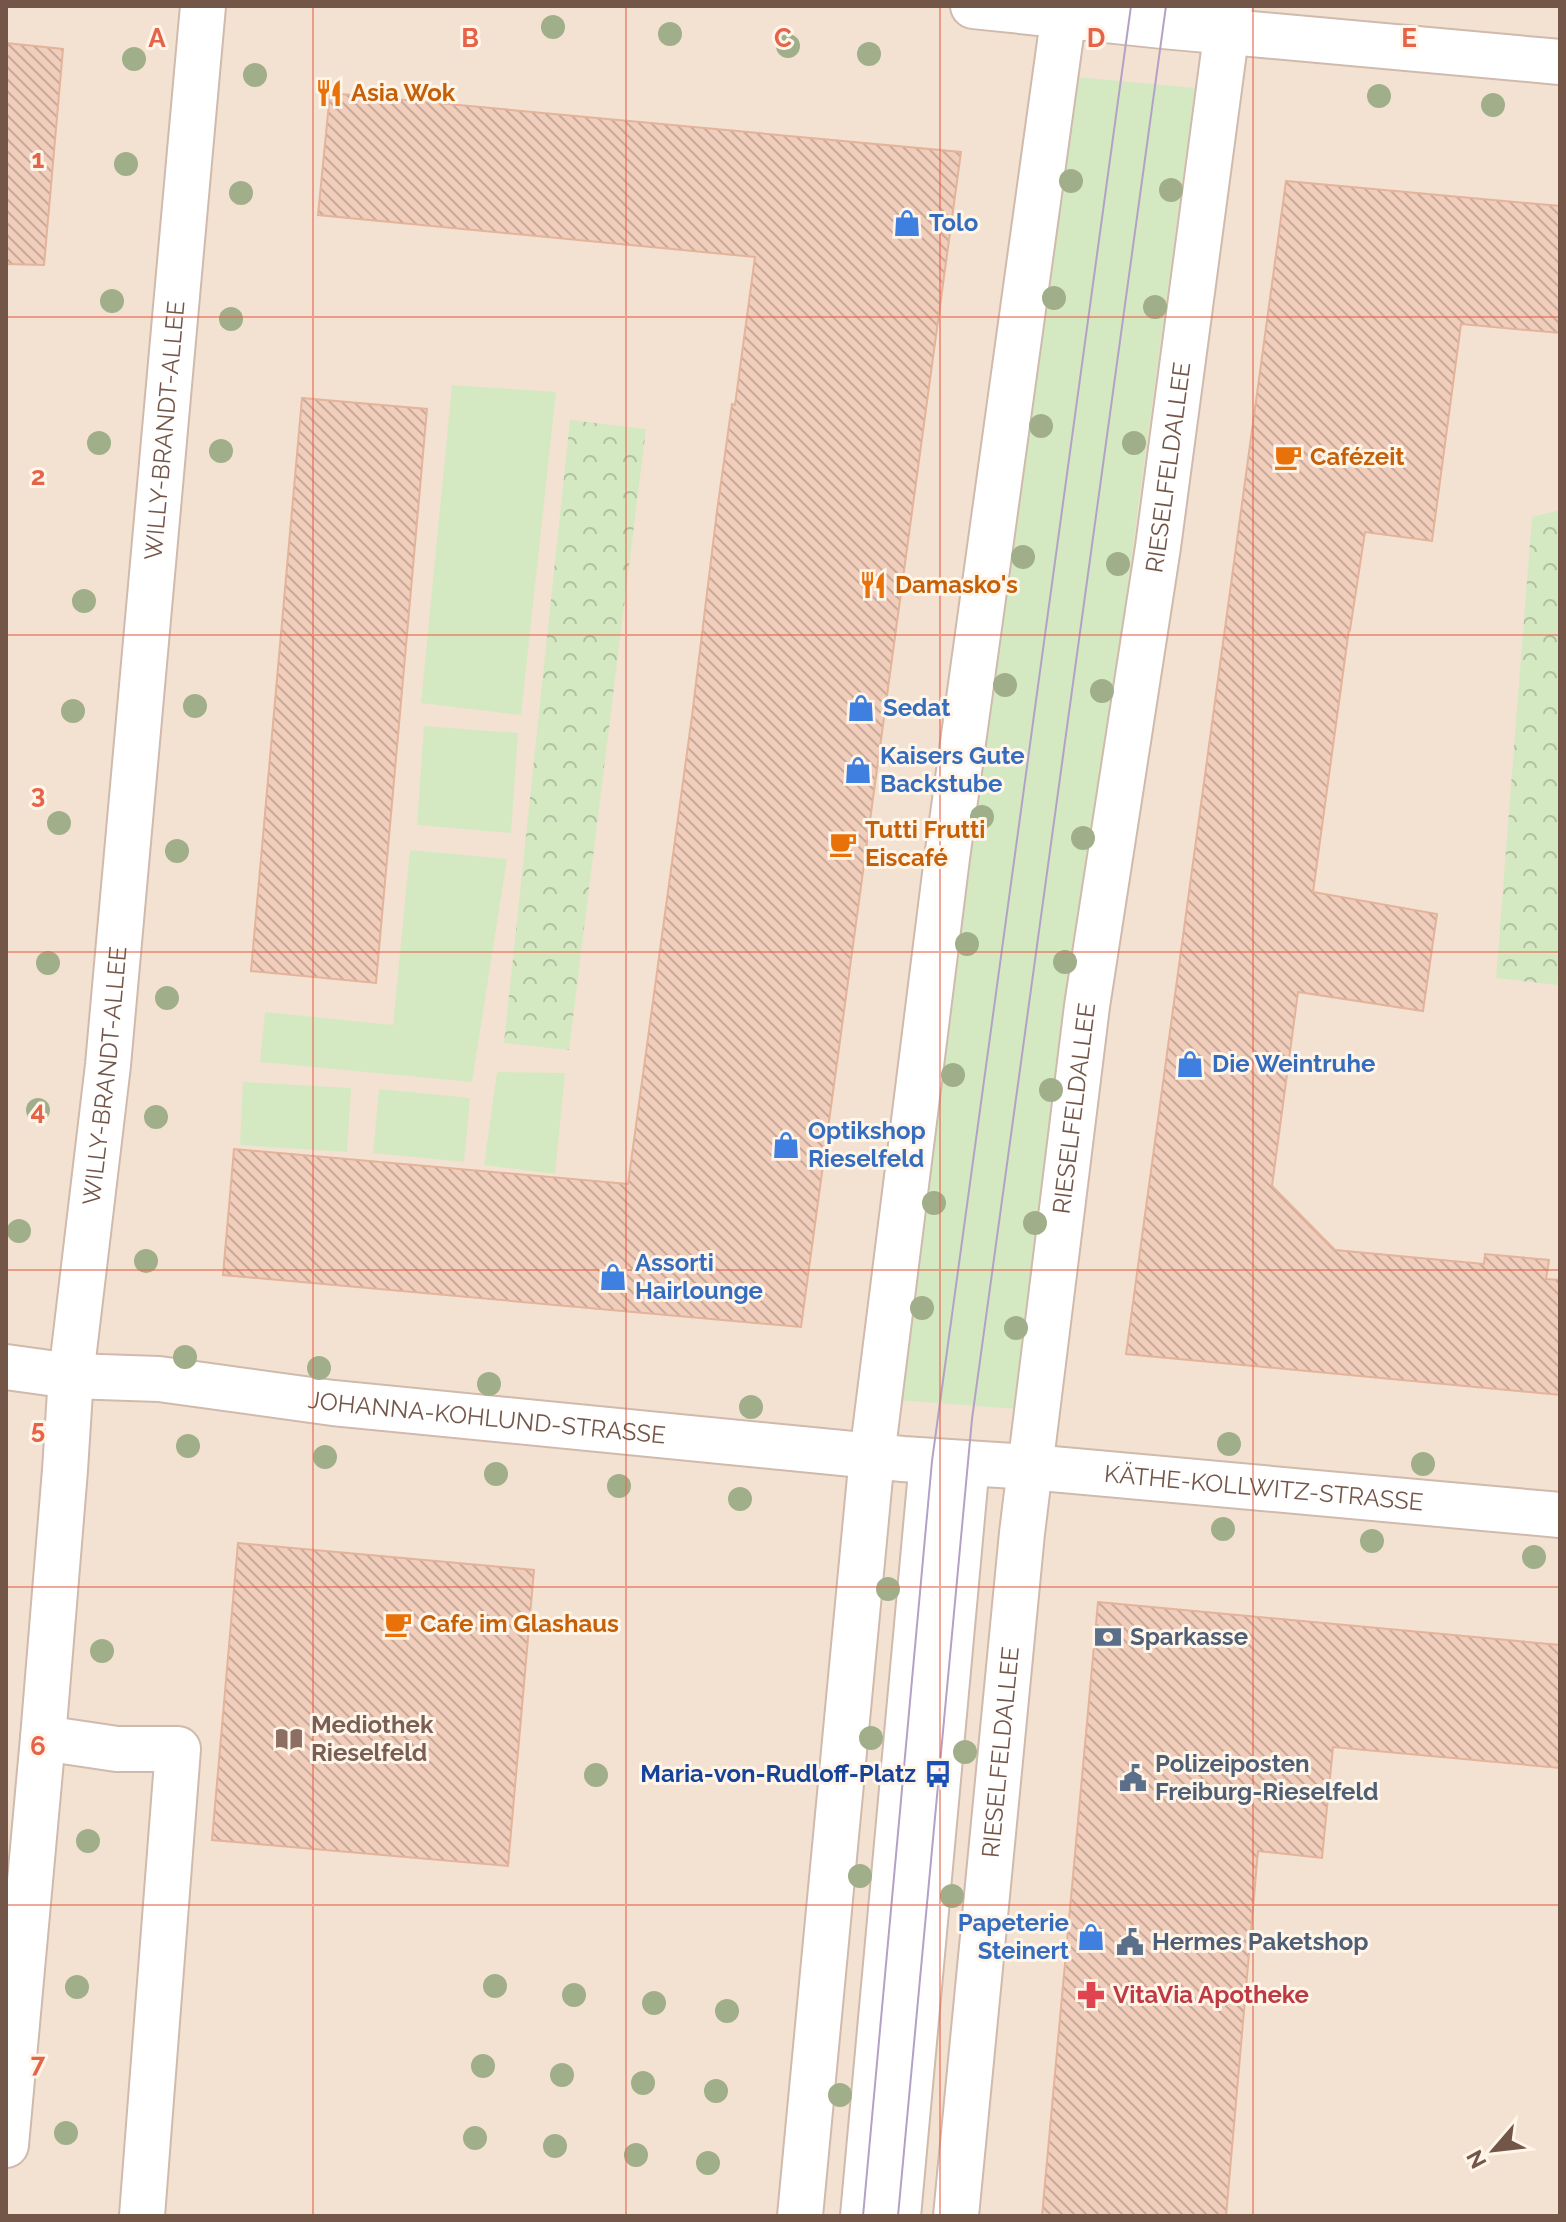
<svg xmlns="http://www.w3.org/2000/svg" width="1566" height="2222" font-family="Raleway,sans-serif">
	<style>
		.residential { fill: #f3e2d1 }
		.green { fill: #d4e9c2 }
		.park { fill: url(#park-crowns) }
		.building { fill: url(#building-back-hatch); stroke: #e4b39b; stroke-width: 2 }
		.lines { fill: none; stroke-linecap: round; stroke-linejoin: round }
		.minor-casing { stroke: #cfbaad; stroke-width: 48 }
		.minor { stroke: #fff; stroke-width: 44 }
		.tram { stroke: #b3a2c5; stroke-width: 2 }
		.tree { fill: #a0af8a }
		.grid { fill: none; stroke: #e56349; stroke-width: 2; stroke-opacity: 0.55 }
		.labels { text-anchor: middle; stroke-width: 6; stroke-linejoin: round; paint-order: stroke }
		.food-label { font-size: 24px; font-weight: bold; fill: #c56008; stroke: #fff5e9; text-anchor: start }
		.shop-label { font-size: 24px; font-weight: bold; fill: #366cbe; stroke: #fff5e9; text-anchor: start }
		.street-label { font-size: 24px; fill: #745649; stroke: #fff5e9 }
		.service-label { font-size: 24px; font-weight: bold; fill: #4e5e75; stroke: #fff5e9; text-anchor: start }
		.education-label { font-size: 24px; font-weight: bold; fill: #785e54; stroke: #fff5e9; text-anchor: start }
		.transit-label { font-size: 24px; font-weight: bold; fill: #164399; stroke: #fff5e9; text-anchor: end }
		.health-label { font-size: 24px; font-weight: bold; fill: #be3a42; stroke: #fff5e9; text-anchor: start }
		.grid-label { font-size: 26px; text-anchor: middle; font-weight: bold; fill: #e56349; stroke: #fff5e9; stroke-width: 6; stroke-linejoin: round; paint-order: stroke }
	</style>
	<defs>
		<pattern id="park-crowns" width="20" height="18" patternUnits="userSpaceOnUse" patternTransform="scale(2)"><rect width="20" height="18" fill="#d4e9c2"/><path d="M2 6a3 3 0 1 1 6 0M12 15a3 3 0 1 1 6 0" fill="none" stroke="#b1c0a0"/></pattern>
		<pattern id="building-back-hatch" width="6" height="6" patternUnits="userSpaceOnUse" patternTransform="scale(2)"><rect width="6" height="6" fill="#f1cebb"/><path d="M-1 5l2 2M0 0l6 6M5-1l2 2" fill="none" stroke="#c8aa9a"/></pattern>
	</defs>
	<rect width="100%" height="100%" fill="#fcf1e3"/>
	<rect class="residential" x="6" y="6" width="1554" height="2210"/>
	<g class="green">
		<polygon points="1077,77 1195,88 1016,1409 897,1400"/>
		<polygon points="452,385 556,392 521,715 421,703"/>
		<polygon points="424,726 518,733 511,833 417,825"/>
		<polygon points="410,850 507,859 472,1082 260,1062 265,1012 393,1025"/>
		<polygon points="497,1072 565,1073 555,1174 484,1165"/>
		<polygon points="243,1082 351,1088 347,1152 240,1145"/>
		<polygon points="379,1089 470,1098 464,1162 373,1153"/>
	</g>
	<g class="park">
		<polygon points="570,420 646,429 569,1050 504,1043"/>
		<polygon points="1560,510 1560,951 1557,985 1496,978 1532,517"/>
	</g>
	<g class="building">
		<polygon points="6,43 63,49 44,265 6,264"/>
		<polygon points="330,93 961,152 801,1327 223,1275 234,1149 628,1184 692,716 717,511 732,404 735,405 755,257 318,215"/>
		<polygon points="1286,181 1560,206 1560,333 1461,324 1432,541 1365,532 1350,630 1349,629 1313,892 1437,914 1423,1011 1298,992 1272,1186 1335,1250 1484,1264 1485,1254 1549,1260 1546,1279 1560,1280 1560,1395 1126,1354"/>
		<polygon points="302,398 427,409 376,983 251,971"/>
		<polygon points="238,1543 534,1570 508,1866 212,1840"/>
		<polygon points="1098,1602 1560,1645 1560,1768 1333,1747 1322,1858 1258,1851 1226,2216 1042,2216"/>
	</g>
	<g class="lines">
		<g class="minor-casing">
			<g id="minor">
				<polyline points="973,6 1163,26 1560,62"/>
				<path id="s1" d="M6 1367 71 1376 159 1379 333 1403 903 1459 1030 1467 1560 1515"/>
				<polyline points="43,1738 117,1749 178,1749 142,2216"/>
				<path id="s2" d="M6 2145 43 1738 65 1470 71 1376 108 1065 203 6"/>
				<polyline points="800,2216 872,1456 947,858 1065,6"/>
				<polyline points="863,2216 932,1461"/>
				<polyline points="898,2216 967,1463"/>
				<path id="s3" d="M956 2216 1022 1533 1087 1006 1158 547 1230 6"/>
			</g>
		</g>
		<use href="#minor" class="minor"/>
		<g class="tram">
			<polyline points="863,2216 932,1461 1131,6"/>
			<polyline points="898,2216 972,1419 1166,6"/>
		</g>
	</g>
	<g class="tree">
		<circle cx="553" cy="27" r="12"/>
		<circle cx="670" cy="34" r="12"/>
		<circle cx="788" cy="46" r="12"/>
		<circle cx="869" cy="54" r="12"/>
		<circle cx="134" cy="59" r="12"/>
		<circle cx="255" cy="75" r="12"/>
		<circle cx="1379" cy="96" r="12"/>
		<circle cx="1493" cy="105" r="12"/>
		<circle cx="126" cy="164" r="12"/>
		<circle cx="1071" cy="181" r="12"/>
		<circle cx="1171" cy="190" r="12"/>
		<circle cx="241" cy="193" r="12"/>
		<circle cx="1054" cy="298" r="12"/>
		<circle cx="112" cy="301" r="12"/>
		<circle cx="1155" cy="307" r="12"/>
		<circle cx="231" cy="319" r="12"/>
		<circle cx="1041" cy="426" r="12"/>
		<circle cx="99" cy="443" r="12"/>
		<circle cx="1134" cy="443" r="12"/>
		<circle cx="221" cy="451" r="12"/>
		<circle cx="1023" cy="557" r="12"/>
		<circle cx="1118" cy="564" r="12"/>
		<circle cx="84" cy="601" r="12"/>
		<circle cx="1005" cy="685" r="12"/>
		<circle cx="1102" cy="691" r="12"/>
		<circle cx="195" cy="706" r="12"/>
		<circle cx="73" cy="711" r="12"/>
		<circle cx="982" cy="817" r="12"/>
		<circle cx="59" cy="823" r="12"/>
		<circle cx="1083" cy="838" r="12"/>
		<circle cx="177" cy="851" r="12"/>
		<circle cx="967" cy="944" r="12"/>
		<circle cx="1065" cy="962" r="12"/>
		<circle cx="48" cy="963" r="12"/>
		<circle cx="167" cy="998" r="12"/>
		<circle cx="953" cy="1075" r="12"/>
		<circle cx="1051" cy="1090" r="12"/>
		<circle cx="38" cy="1110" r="12"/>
		<circle cx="156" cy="1117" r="12"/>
		<circle cx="934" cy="1203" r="12"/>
		<circle cx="1035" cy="1223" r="12"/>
		<circle cx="19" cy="1231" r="12"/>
		<circle cx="146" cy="1261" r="12"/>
		<circle cx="922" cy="1308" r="12"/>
		<circle cx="1016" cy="1328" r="12"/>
		<circle cx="185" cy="1357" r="12"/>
		<circle cx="319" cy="1368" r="12"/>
		<circle cx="489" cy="1384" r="12"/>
		<circle cx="751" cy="1407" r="12"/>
		<circle cx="1229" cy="1444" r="12"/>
		<circle cx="188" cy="1446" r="12"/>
		<circle cx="325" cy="1457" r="12"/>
		<circle cx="1423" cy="1464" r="12"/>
		<circle cx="496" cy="1474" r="12"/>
		<circle cx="619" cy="1486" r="12"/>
		<circle cx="740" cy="1499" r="12"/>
		<circle cx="1223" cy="1529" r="12"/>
		<circle cx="1372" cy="1541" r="12"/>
		<circle cx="1534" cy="1557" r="12"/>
		<circle cx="888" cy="1589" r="12"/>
		<circle cx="102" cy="1651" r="12"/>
		<circle cx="871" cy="1738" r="12"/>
		<circle cx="965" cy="1752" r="12"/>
		<circle cx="596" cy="1775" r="12"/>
		<circle cx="88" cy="1841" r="12"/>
		<circle cx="860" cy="1876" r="12"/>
		<circle cx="952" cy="1896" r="12"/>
		<circle cx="495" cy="1986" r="12"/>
		<circle cx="77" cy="1987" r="12"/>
		<circle cx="574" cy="1995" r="12"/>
		<circle cx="654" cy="2003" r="12"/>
		<circle cx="727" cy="2011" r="12"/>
		<circle cx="483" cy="2066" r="12"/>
		<circle cx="562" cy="2075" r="12"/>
		<circle cx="643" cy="2083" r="12"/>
		<circle cx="716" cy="2091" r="12"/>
		<circle cx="840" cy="2095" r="12"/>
		<circle cx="66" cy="2133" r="12"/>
		<circle cx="475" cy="2138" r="12"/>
		<circle cx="555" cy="2146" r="12"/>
		<circle cx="636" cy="2155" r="12"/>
		<circle cx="708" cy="2163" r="12"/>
	</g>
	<path class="grid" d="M313 6V2216M626 6V2216M940 6V2216M1253 6V2216M6 317H1560M6 635H1560M6 952H1560M6 1270H1560M6 1587H1560M6 1905H1560"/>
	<defs>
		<g id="restaurant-bare" transform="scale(2.16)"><path d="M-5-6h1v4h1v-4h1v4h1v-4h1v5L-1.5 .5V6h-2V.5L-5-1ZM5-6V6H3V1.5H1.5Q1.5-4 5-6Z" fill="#e8710a" stroke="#fff5e9" stroke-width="2.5" paint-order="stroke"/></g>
		<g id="shop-bare" transform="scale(2.16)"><path d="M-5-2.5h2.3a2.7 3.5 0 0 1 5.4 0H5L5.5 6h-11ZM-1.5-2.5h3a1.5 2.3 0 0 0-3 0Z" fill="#3f7fe0" stroke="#fff5e9" stroke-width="2.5" paint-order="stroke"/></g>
		<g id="cafe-bare" transform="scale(2.16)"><path d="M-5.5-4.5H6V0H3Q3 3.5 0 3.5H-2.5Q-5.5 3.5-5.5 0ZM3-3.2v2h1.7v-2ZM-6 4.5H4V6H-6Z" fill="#e8710a" stroke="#fff5e9" stroke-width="2.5" paint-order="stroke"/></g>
		<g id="bank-bare" transform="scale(2.16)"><path d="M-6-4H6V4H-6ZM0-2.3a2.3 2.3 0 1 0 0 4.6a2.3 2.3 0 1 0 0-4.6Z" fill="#5c6f8a" stroke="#fff5e9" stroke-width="2.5" paint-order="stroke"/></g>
		<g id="library-bare" transform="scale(2.16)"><path d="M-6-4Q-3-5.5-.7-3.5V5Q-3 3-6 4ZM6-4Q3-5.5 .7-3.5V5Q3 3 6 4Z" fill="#8d6e63" stroke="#fff5e9" stroke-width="2.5" paint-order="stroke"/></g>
		<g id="bus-bare" transform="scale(2.16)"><path d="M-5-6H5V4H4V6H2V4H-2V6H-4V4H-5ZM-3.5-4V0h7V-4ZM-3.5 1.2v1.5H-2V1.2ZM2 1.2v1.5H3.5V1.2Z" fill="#1a4fb4" stroke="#fff5e9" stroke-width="2.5" paint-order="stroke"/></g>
		<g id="civic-bare" transform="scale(2.16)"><path d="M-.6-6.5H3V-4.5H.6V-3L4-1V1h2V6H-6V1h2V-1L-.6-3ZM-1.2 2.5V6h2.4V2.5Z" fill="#5c6f8a" stroke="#fff5e9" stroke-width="2.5" paint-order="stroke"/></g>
		<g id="pharmacy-bare" transform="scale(2.16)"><path d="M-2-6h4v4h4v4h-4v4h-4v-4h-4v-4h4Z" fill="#e0444e" stroke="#fff5e9" stroke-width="2.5" paint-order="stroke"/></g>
	</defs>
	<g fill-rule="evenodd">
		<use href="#restaurant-bare" x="329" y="93"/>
		<use href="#shop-bare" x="907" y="223"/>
		<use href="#cafe-bare" x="1288" y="457"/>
		<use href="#restaurant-bare" x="873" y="585"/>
		<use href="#shop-bare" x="861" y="708"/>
		<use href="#shop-bare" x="858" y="770"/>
		<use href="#cafe-bare" x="843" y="844"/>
		<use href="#shop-bare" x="1190" y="1064"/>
		<use href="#shop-bare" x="786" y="1145"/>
		<use href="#shop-bare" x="613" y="1277"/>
		<use href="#cafe-bare" x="398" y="1624"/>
		<use href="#bank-bare" x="1108" y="1637"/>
		<use href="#library-bare" x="289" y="1739"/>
		<use href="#bus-bare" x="938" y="1774"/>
		<use href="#civic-bare" x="1133" y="1778"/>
		<use href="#shop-bare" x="1091" y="1937"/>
		<use href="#civic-bare" x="1130" y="1942"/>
		<use href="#pharmacy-bare" x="1091" y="1995"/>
	</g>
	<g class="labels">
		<g class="food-label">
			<text x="351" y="101">Asia Wok</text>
			<text x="1310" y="465">Cafézeit</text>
			<text x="895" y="593">Damasko's</text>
			<text x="865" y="838">Tutti Frutti<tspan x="865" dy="28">Eiscafé</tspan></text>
			<text x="420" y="1632">Cafe im Glashaus</text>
		</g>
		<g class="shop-label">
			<text x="929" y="231">Tolo</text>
			<text x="883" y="716">Sedat</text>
			<text x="880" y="764">Kaisers Gute<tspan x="880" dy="28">Backstube</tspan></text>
			<text x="1212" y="1072">Die Weintruhe</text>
			<text x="808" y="1139">Optikshop<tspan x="808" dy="28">Rieselfeld</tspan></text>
			<text x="635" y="1271">Assorti<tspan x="635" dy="28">Hairlounge</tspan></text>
			<text x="1069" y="1931" text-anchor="end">Papeterie<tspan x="1069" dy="28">Steinert</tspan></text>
		</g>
		<g class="street-label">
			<text dy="8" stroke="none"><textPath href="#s2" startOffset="1722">WILLY-BRANDT-ALLEE</textPath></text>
			<text dy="8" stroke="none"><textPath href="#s3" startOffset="1762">RIESELFELDALLEE</textPath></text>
			<text dy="8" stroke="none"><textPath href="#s2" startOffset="1074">WILLY-BRANDT-ALLEE</textPath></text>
			<text dy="8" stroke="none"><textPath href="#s3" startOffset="1114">RIESELFELDALLEE</textPath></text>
			<text dy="8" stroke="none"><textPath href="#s1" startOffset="484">JOHANNA-KOHLUND-STRASSE</textPath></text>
			<text dy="8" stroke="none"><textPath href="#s1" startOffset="1264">KÄTHE-KOLLWITZ-STRASSE</textPath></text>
			<text dy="8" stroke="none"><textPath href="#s3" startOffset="466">RIESELFELDALLEE</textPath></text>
		</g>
		<g class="service-label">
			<text x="1130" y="1645">Sparkasse</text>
			<text x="1155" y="1772">Polizeiposten<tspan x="1155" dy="28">Freiburg-Rieselfeld</tspan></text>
			<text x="1152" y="1950">Hermes Paketshop</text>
		</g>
		<g class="education-label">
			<text x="311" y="1733">Mediothek<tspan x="311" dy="28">Rieselfeld</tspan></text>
		</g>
		<g class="transit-label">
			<text x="916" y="1782">Maria-von-Rudloff-Platz</text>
		</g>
		<g class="health-label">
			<text x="1113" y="2003">VitaVia Apotheke</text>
		</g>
	</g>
	<g class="grid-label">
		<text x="157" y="47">A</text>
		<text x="470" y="47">B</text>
		<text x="783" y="47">C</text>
		<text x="1096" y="47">D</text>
		<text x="1409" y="47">E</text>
		<text x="38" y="168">1</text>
		<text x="38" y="485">2</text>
		<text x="38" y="803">3</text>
		<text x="38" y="1120">4</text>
		<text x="38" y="1438">5</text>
		<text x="38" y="1755">6</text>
		<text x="38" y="2072">7</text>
	</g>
	<rect width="1566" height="2222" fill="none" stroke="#745649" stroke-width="16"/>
	<g transform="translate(1494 2150) rotate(242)" stroke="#fff5e9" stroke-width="6" paint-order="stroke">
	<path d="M0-6L14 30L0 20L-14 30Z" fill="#745649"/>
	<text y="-12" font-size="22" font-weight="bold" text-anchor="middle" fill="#745649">N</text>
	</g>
</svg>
